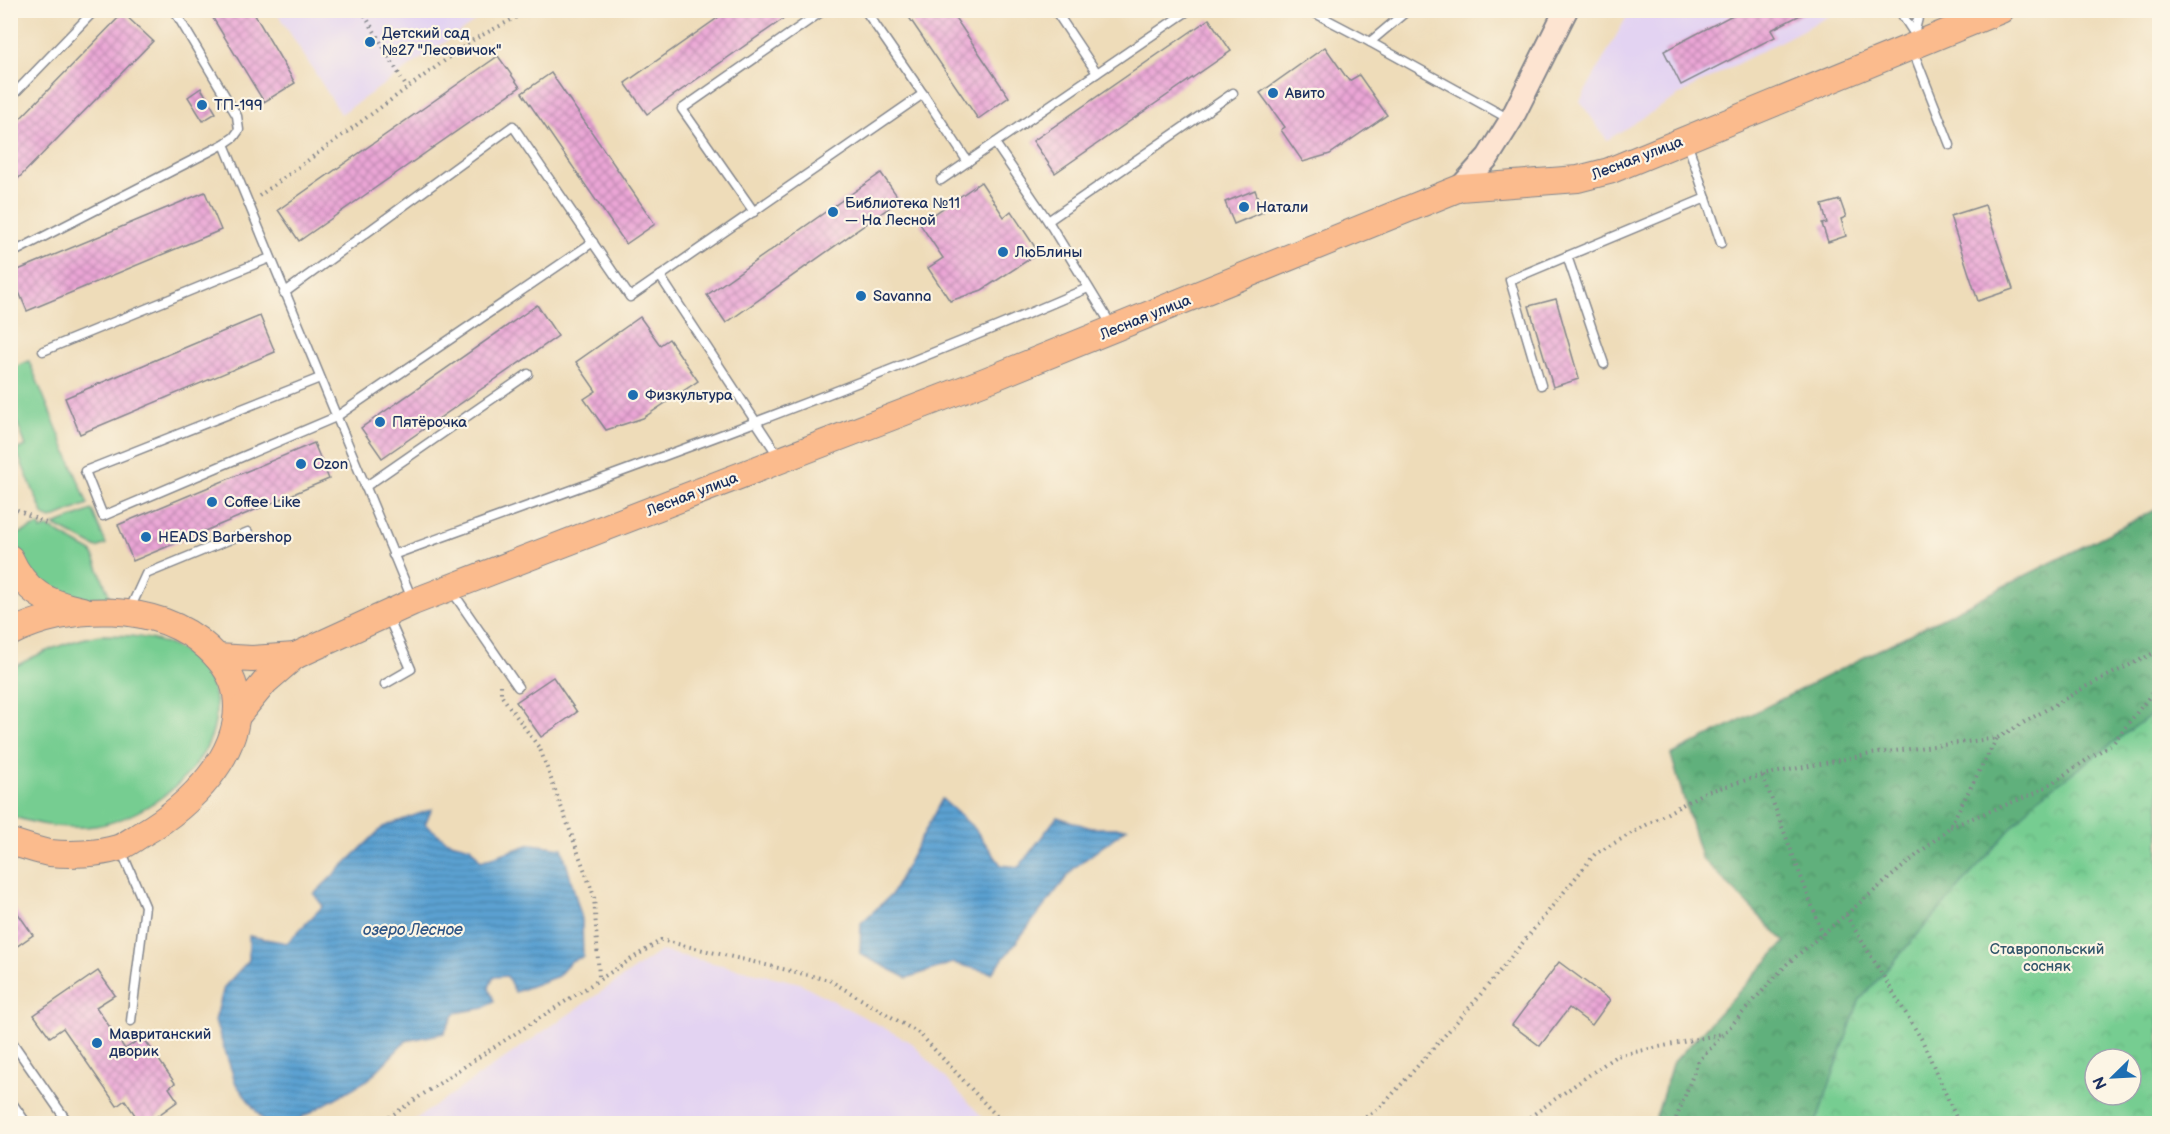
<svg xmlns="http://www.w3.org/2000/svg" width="2170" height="1134" font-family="'Balsamiq Sans',sans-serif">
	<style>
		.built { fill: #e3d3f2 }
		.green { fill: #76cd91; stroke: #487e78; stroke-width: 1.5 }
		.forest { fill: url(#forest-crowns); stroke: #3e706c; stroke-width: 1.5; fill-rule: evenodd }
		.park { fill: url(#park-crowns); stroke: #487e78; stroke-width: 1.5; fill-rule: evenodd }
		.water { fill: url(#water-rules); stroke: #3b6898; stroke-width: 1.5 }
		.building { fill: url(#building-cross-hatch) }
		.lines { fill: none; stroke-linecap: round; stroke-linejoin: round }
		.lane-casing { stroke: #84868c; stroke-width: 11 }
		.secondary-casing { stroke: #84868c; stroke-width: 26 }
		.primary-casing { stroke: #84868c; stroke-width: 28 }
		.path { stroke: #84868c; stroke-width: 4; stroke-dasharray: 1.5 4.5; stroke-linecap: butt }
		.lane { stroke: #fff; stroke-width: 8 }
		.secondary { stroke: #fde4d1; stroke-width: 22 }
		.primary { stroke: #fbbb8d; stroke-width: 26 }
		.poi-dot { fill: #1f6fb2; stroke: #fcf5e5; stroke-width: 2 }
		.labels { text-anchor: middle; stroke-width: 4.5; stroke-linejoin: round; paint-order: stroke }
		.poi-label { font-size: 15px; fill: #1b2f5e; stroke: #fcf5e5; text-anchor: start }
		.street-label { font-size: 15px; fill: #1b2f5e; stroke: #fcf5e5 }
		.park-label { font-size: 15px; fill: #32566b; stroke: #fcf5e5 }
		.water-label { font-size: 16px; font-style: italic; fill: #315786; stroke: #fcf5e5 }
	</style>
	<defs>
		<pattern id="forest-crowns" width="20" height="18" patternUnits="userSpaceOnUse" patternTransform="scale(1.5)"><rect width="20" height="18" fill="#60b07b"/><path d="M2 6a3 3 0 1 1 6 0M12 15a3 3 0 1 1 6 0" fill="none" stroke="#4e9068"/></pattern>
		<pattern id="park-crowns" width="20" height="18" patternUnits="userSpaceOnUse" patternTransform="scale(1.5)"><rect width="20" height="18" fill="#76cd91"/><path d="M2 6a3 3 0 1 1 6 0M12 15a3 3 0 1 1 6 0" fill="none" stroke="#66b07f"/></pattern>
		<pattern id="water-rules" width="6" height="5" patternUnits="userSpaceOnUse" patternTransform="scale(1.5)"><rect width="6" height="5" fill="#5ba1d1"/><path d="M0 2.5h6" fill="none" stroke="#4a84ad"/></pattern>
		<pattern id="building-cross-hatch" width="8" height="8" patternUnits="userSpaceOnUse" patternTransform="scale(1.5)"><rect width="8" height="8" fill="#eba6d6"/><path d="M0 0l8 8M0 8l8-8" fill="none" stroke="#be88b1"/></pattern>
	</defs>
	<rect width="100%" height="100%" fill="#fcf5e5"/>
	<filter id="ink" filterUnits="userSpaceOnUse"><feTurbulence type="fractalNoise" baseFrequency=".0167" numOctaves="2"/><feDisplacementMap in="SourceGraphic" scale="12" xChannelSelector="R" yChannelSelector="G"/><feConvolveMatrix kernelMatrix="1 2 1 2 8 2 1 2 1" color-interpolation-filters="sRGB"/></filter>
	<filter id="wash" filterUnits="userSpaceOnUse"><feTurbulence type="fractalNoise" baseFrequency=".008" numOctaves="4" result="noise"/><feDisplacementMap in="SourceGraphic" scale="24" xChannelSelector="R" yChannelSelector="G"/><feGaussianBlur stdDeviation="1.35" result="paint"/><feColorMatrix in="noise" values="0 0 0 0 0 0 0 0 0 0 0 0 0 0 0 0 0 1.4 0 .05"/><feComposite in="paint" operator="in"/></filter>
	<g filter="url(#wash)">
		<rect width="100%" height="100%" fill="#eedcb9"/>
		<g class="built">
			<polygon points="276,11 490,11 341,114"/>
			<polygon points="1630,11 1839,11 1689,89 1607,140 1580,101"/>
			<polygon points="661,951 800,983 912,1043 988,1123 410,1123"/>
		</g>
		<g class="green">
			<polygon points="29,361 88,504 51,519 44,516 16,450 26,446 11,407 11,369"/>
			<polygon points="92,510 106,544 97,548 54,525"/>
			<path d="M39 525 41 530 48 527 92 552 111 600C80 604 51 595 30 571 22 562 19 547 14 536Z"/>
			<path d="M100 635C126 635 151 636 175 647 190 654 203 667 210 682 229 726 199 769 165 795 144 810 121 822 95 826 66 830 38 825 11 816V669C38 653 68 641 100 635Z"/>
		</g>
		<path class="forest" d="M2159 508V1123L1654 1124 1672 1064 1785 942 1701 857 1671 755ZM2095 1059H2131V1095H2095Z"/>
		<path class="park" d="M2159 709V1123H1816L1859 1001 2037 799ZM2095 1059H2131V1095H2095Z"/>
		<g class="water">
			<polygon points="942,799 975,829 1001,865 1019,867 1057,817 1091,828 1127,828 1074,868 992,973 953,963 907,978 860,954 861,923 891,895"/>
			<polygon points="432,809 425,824 447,841 470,847 481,861 531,844 562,848 582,919 583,957 571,961 558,976 515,992 507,976 493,977 489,988 494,1001 484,1008 455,1013 444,1033 406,1041 369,1079 292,1123 271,1123 263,1120 236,1084 215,1021 224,987 249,960 249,936 287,943 323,906 314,894 383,827"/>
		</g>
		<g id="blocks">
			<g class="building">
				<polygon points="208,10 252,10 295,83 264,102"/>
				<polygon points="729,10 796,10 647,114 625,83"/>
				<polygon points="904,10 950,10 1009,97 978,119"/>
				<polygon points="1742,10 1810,10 1771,30 1775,37 1681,85 1664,51"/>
				<polygon points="123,13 153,41 10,187 10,129"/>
				<polygon points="1209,19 1231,51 1055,173 1033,141"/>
				<polygon points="1325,47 1349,81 1359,75 1387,115 1330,154 1303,162 1281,130 1285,127 1260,93"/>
				<polygon points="498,56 520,87 299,241 278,210"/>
				<polygon points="551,73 655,224 626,244 522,93"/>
				<polygon points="201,88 216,113 203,121 188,97"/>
				<polygon points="881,173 900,200 726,323 707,295"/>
				<polygon points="981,182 1004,217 1011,211 1039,253 982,290 950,301 928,268 943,258 920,224"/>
				<polygon points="1255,190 1263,212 1234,224 1225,202"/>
				<polygon points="205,192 221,230 27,311 11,273"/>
				<polygon points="1840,200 1846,217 1841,219 1846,236 1828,242 1822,224 1827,223 1822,205"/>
				<polygon points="1985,205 2013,289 1978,301 1950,216"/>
				<polygon points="1556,299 1579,379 1553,387 1529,306"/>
				<polygon points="537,305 558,336 382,458 361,428"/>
				<polygon points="260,316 275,352 80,434 65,398"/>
				<polygon points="640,317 660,345 669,339 698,381 643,418 606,430 584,399 596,391 576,362"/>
				<polygon points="314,443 329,479 133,561 118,525"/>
				<polygon points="553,677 577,712 541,737 516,702"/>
				<polygon points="10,902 33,935 10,951"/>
				<polygon points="1559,962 1610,1000 1592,1025 1569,1008 1540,1046 1512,1025"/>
				<polygon points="98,971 115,995 96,1007 125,1049 143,1037 175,1083 169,1088 178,1101 146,1124 141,1124 125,1100 117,1106 63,1028 50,1037 34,1015"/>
			</g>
		</g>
	</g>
	<g filter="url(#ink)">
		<use href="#blocks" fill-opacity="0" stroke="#84868c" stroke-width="1.5"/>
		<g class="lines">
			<g class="lane-casing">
				<g id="lane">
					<polyline points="865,10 923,94"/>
					<polyline points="1055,10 1097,73"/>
					<polyline points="1309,10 1370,42 1511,120"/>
					<polyline points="1899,10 1914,33"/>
					<polyline points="1920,10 1911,46 1950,145"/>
					<polyline points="1370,42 1408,10"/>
					<polyline points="10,98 95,10"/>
					<polyline points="1687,142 1721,243"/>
					<polyline points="995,143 1048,221 1112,326"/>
					<polyline points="224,144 412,599"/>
					<polyline points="941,180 1189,10"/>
					<polyline points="754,212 682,109 824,10"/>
					<polyline points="1048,221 1233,93"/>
					<polyline points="10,254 224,144 234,137 239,130 237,116 174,10"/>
					<polyline points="1567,256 1604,364"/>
					<polyline points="660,276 779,457"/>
					<polyline points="284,293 513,126 630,297 923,94 968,162"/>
					<polyline points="43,351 270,258"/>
					<polyline points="320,378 85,471 103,516 336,417 593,242"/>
					<polyline points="1541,385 1510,280 1706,198"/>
					<polyline points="365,487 528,374"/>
					<path d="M393 555C627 470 860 387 1088 288"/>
					<polyline points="452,591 518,687"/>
					<polyline points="129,611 146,574 248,532"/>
					<polyline points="385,684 411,669 388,617"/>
					<polyline points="121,850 145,906 131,1021"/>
					<polyline points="10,1039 69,1124"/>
					<polyline points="10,1100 27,1124"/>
				</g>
			</g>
			<g class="secondary-casing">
				<polyline id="secondary" points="1460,188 1488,157 1511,120 1566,10"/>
			</g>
			<g class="primary-casing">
				<g id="primary">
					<path d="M10 558C26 593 46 602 82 610"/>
					<path d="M10 633C69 603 158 601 208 648 221 660 233 676 236 694 245 754 188 807 142 834 135 838 126 845 118 848 98 854 71 855 50 853 37 851 23 845 10 842"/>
					<polyline points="217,657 252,659 295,656"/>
					<polyline points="237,716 265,682 295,656 413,602 985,381 1460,188 1578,179 1609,171 2001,10"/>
				</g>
			</g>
			<g class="path">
				<polyline points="362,10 407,88"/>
				<polyline points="259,196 473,40 530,10"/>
				<polyline points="10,501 13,508 46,523"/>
				<polyline points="501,685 501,695 540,749 594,896 599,977"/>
				<polyline points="1763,776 1823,935"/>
				<polyline points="1950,827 2038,792 2114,742 2160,683"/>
				<polyline points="1846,915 1922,1040 1959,1124"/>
				<polyline points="379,1124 471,1062 661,940 829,980 920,1034 1004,1124"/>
				<polyline points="1356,1124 1383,1105 1476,1000 1595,854 1703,793 1763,775 1871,754 1997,738 2087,686 2160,650"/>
				<polyline points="1520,1124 1616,1056 1721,1034"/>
				<polyline points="1674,1124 1698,1062 1787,964 1949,828 1997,738"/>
			</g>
			<use href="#lane" class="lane"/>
			<use href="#secondary" class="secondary"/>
			<use href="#primary" class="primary"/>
		</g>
	</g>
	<g class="poi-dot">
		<circle cx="370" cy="42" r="6"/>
		<circle cx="1273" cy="93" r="6"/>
		<circle cx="202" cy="105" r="6"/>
		<circle cx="1244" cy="207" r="6"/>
		<circle cx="833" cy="212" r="6"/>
		<circle cx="1003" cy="252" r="6"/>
		<circle cx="861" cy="296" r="6"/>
		<circle cx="633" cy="395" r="6"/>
		<circle cx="380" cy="422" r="6"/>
		<circle cx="301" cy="464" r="6"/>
		<circle cx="212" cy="502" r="6"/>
		<circle cx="146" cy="537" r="6"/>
		<circle cx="97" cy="1043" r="6"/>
	</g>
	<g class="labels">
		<g class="poi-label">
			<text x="382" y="38">Детский сад<tspan x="382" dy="17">№27 "Лесовичок"</tspan></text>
			<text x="1285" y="98">Авито</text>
			<text x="214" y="110">ТП-199</text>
			<text x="845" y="208">Библиотека №11<tspan x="845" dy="17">— На Лесной</tspan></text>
			<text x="1256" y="212">Натали</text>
			<text x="1015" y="257">ЛюБлины</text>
			<text x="873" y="301">Savanna</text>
			<text x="645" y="400">Физкультура</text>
			<text x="392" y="427">Пятёрочка</text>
			<text x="313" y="469">Ozon</text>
			<text x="224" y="507">Coffee Like</text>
			<text x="158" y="542">HEADS Barbershop</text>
			<text x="109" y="1039">Мавританский<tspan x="109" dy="17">дворик</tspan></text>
		</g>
		<g class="street-label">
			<text transform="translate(1637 158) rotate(-21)" y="5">Лесная улица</text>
			<text transform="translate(1145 317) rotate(-22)" y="5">Лесная улица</text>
			<text transform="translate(692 494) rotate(-21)" y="5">Лесная улица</text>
		</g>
		<g class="park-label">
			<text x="2047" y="954">Ставропольский<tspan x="2047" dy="17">сосняк</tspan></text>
		</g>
		<g class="water-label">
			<text x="413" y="935">озеро Лесное</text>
		</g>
	</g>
	<rect width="2170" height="1134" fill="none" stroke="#fcf5e5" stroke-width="36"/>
	<g transform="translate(2113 1077) rotate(246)"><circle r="28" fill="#fcf5e5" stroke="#a2a6af" stroke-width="1.5"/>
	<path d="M0-4.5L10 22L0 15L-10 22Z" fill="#1f6fb2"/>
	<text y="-9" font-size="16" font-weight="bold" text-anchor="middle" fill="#1b2f5e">N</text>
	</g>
</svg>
